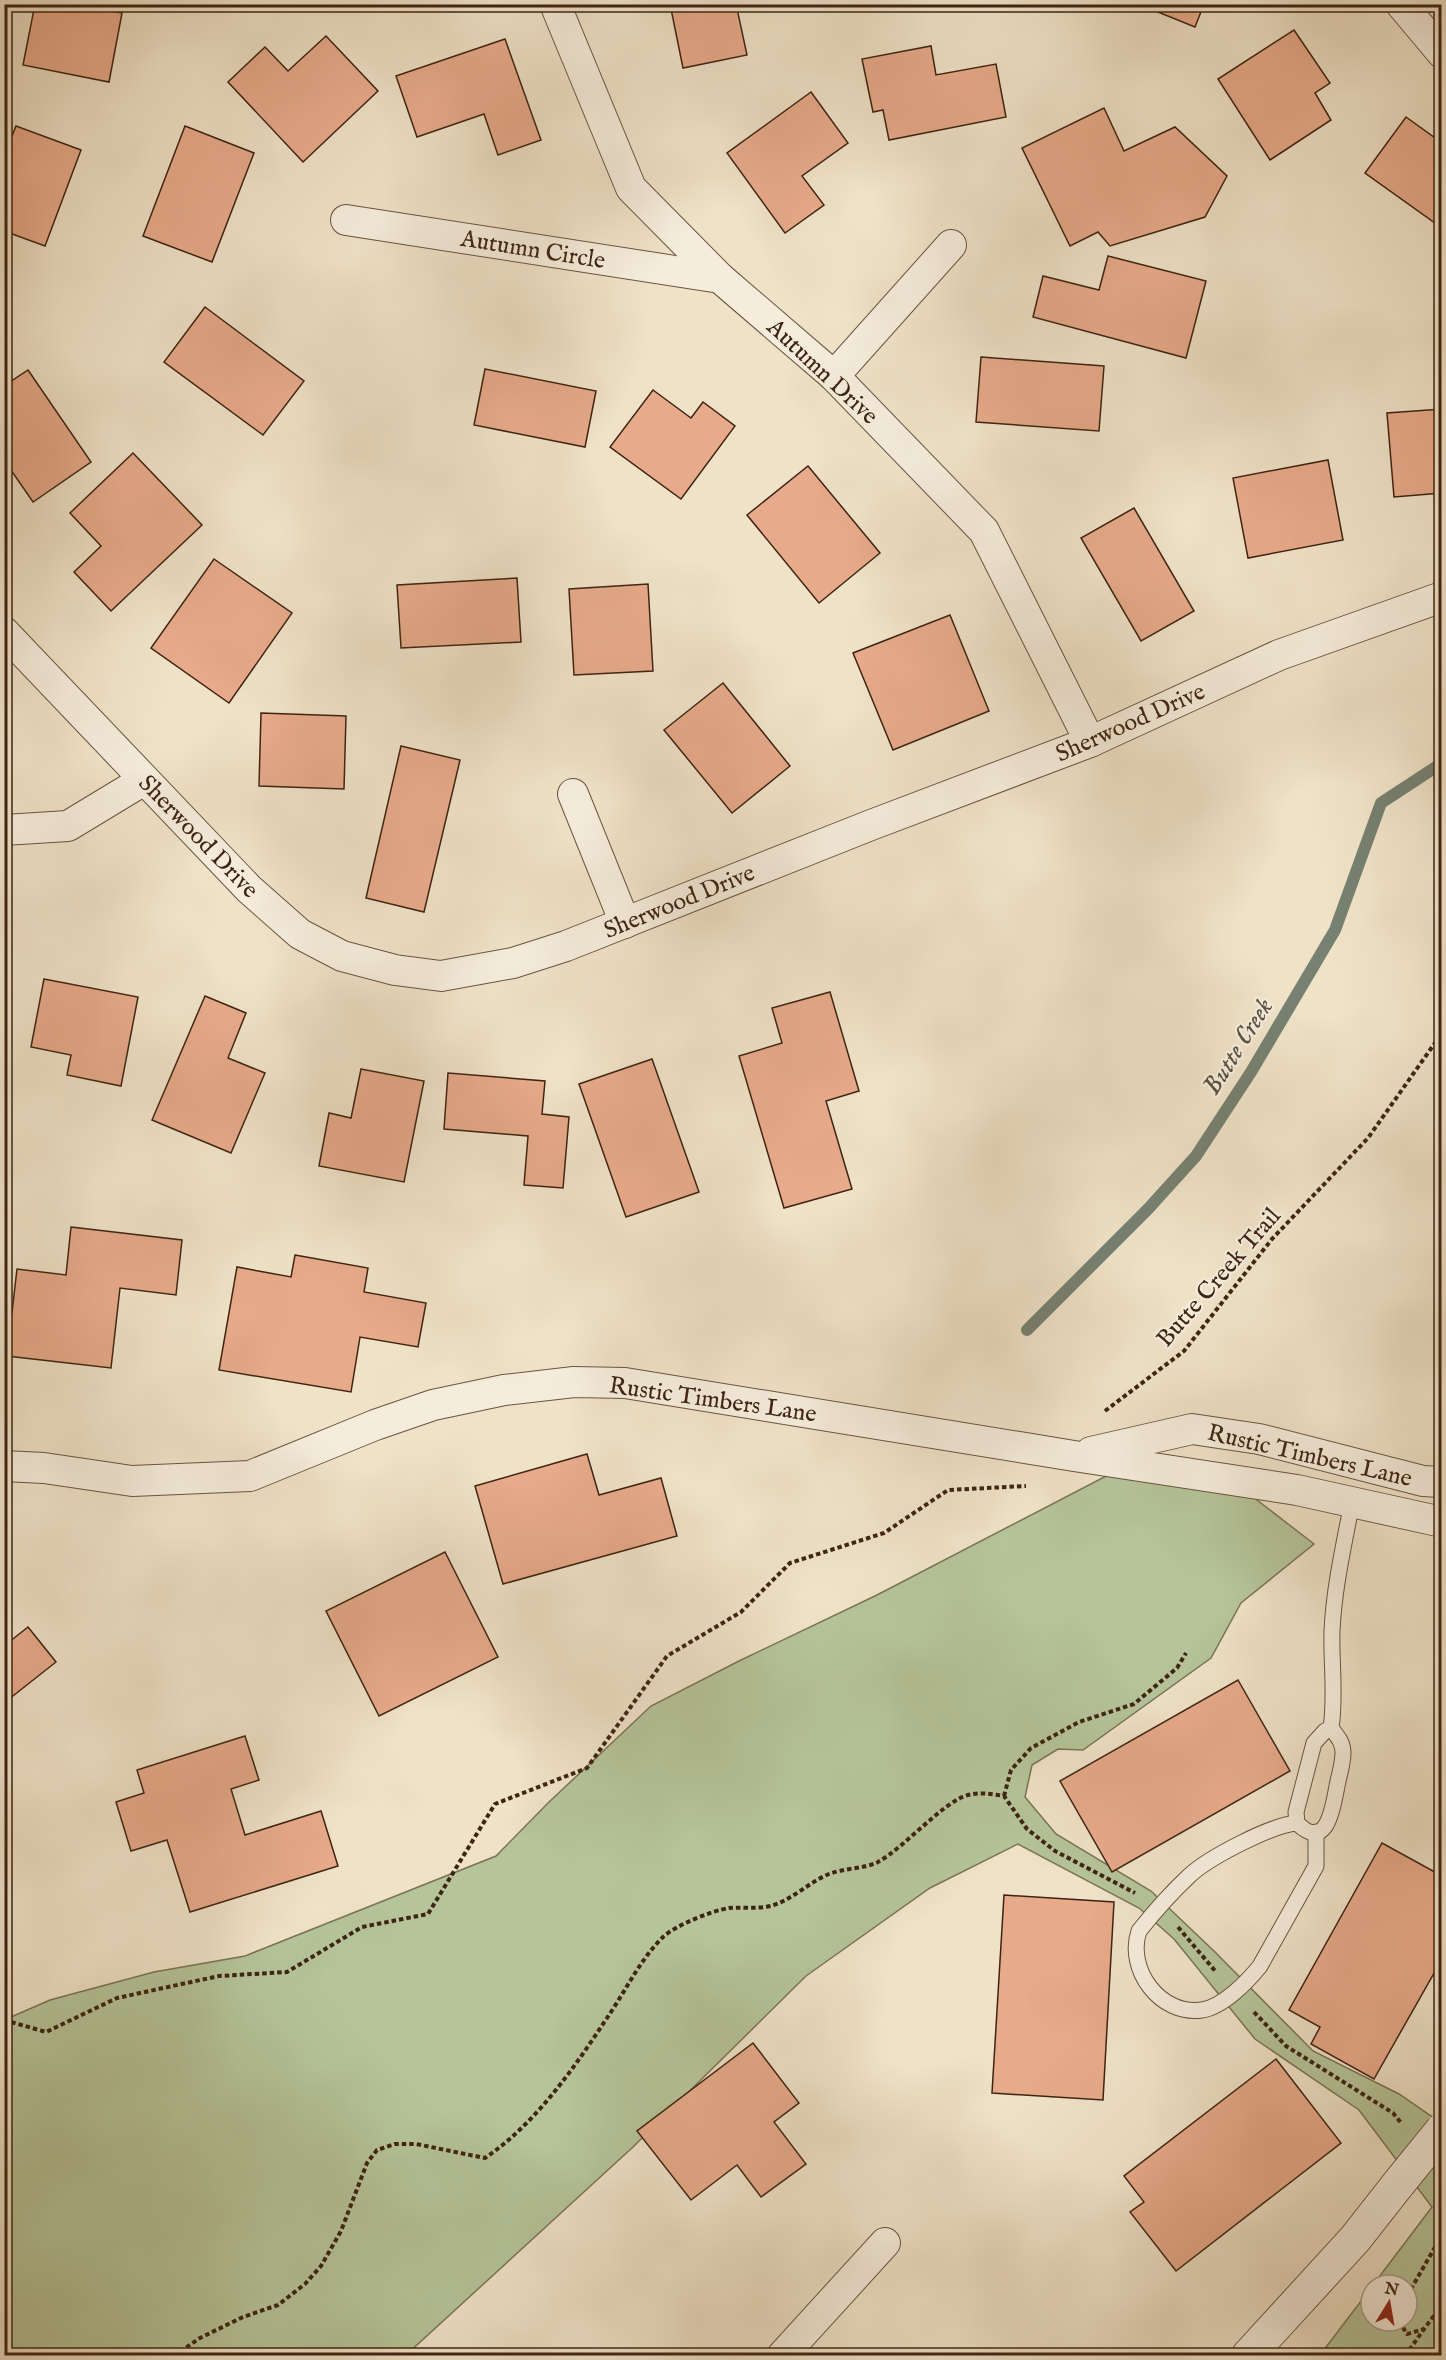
<svg xmlns="http://www.w3.org/2000/svg" width="1446" height="2360" font-family="'IM FELL English',serif">
	<style>
		.green { fill: #b5c499; stroke: #7a7456; stroke-width: 1.5 }
		.lines { fill: none; stroke-linecap: round; stroke-linejoin: round }
		.stream { stroke: #768171; stroke-width: 12 }
		.building { fill: #e7aa8a; stroke: #3e2413; stroke-width: 1.5 }
		.service-casing { stroke: #6a5440; stroke-width: 17 }
		.minor-casing { stroke: #6a5440; stroke-width: 32 }
		.tertiary-casing { stroke: #6a5440; stroke-width: 35 }
		.path { stroke: #3e2413; stroke-width: 4; stroke-dasharray: 4.5 3; stroke-linecap: butt }
		.service { stroke: #f5ecdb; stroke-width: 15 }
		.minor { stroke: #f5ecdb; stroke-width: 30 }
		.tertiary { stroke: #f5ecdb; stroke-width: 33 }
		.tertiary-bridge-casing { stroke: #6a5440; stroke-width: 35; stroke-linecap: butt }
		.tertiary-bridge { stroke: #f5ecdb; stroke-width: 33 }
		.labels { text-anchor: middle; stroke-width: 4.5; stroke-linejoin: round; paint-order: stroke }
		.street-label { font-size: 24px; fill: #3e2413; stroke: #f5ecdb }
		.water-label { font-size: 26px; font-style: italic; fill: #5a5242; stroke: #f5ecdb }
	</style>
	<rect width="100%" height="100%" fill="#efe2c7"/>
	<filter id="stains"><feTurbulence type="fractalNoise" baseFrequency=".00333" numOctaves="4"/><feColorMatrix values="0 0 0 0 .2 0 0 0 0 .09 0 0 0 0 .02 0 0 0 .5 -.17"/></filter>
	<radialGradient id="worn" r=".72"><stop offset=".6" stop-color="#630" stop-opacity="0"/><stop offset="1" stop-color="#630" stop-opacity=".3"/></radialGradient>
	<polygon class="green" points="1110,1474 1244,1490 1314,1544 1241,1603 1211,1658 1083,1750 1058,1749 1032,1765 1025,1797 1056,1834 1151,1891 1214,1951 1313,2051 1399,2094 1441,2123 1441,2355 1320,2355 1371,2288 1371,2321 1407,2321 1407,2285 1373,2285 1432,2207 1359,2110 1255,2039 1174,1939 1139,1908 1018,1844 930,1888 806,1976 633,2147 406,2355 5,2355 4,2020 50,2000 154,1972 245,1956 496,1856 548,1803 651,1706 739,1661 877,1595"/>
	<g class="lines">
		<polyline class="stream" points="1027,1330 1148,1209 1196,1156 1251,1072 1335,930 1381,803 1442,763"/>
	</g>
	<g class="building">
		<polygon points="35,4 77,4 122,13 109,82 23,65"/>
		<polygon points="670,4 736,4 747,55 683,68"/>
		<polygon points="1138,4 1204,4 1195,27"/>
		<polygon points="1294,30 1330,83 1315,93 1331,120 1270,160 1218,79"/>
		<polygon points="326,36 378,91 303,162 228,82 265,47 288,71"/>
		<polygon points="505,39 541,140 498,155 484,114 417,137 396,76"/>
		<polygon points="931,46 936,75 996,64 1006,117 889,140 883,110 873,112 862,59"/>
		<polygon points="811,92 848,143 802,176 824,205 785,233 727,153"/>
		<polygon points="1104,108 1124,151 1175,127 1227,176 1205,217 1110,246 1098,232 1070,246 1022,148"/>
		<polygon points="1406,117 1442,143 1442,228 1365,173"/>
		<polygon points="16,126 81,150 45,246 4,231 4,156"/>
		<polygon points="185,126 254,153 212,262 143,236"/>
		<polygon points="1108,256 1206,281 1186,358 1033,317 1043,276 1099,290"/>
		<polygon points="205,307 304,381 263,435 164,362"/>
		<polygon points="981,357 1104,366 1099,431 976,422"/>
		<polygon points="485,369 596,391 585,447 474,425"/>
		<polygon points="28,370 91,462 33,502 4,460 4,386"/>
		<polygon points="653,390 691,418 703,402 735,426 681,499 610,447"/>
		<polygon points="1442,409 1442,493 1394,497 1387,413"/>
		<polygon points="133,453 202,525 111,611 74,572 101,546 70,513"/>
		<polygon points="1328,460 1343,540 1248,558 1233,478"/>
		<polygon points="808,466 880,553 819,603 747,515"/>
		<polygon points="1134,508 1194,611 1141,641 1081,538"/>
		<polygon points="214,559 292,613 229,703 151,648"/>
		<polygon points="517,578 521,642 401,648 397,585"/>
		<polygon points="648,584 653,671 574,675 569,589"/>
		<polygon points="950,615 989,711 893,750 853,653"/>
		<polygon points="723,683 790,766 732,813 664,730"/>
		<polygon points="261,713 346,716 344,789 259,786"/>
		<polygon points="401,746 460,760 424,912 366,898"/>
		<polygon points="44,979 138,997 121,1086 67,1075 71,1055 31,1047"/>
		<polygon points="830,992 859,1091 826,1101 852,1189 784,1208 739,1056 782,1043 772,1008"/>
		<polygon points="205,996 246,1013 228,1058 265,1073 231,1153 152,1120"/>
		<polygon points="652,1059 699,1192 626,1217 579,1084"/>
		<polygon points="361,1069 424,1081 404,1182 319,1166 329,1113 351,1118"/>
		<polygon points="448,1073 545,1081 542,1114 569,1117 563,1188 524,1185 528,1136 444,1129"/>
		<polygon points="71,1227 182,1240 176,1295 120,1288 111,1368 7,1356 17,1269 66,1275"/>
		<polygon points="295,1255 368,1268 364,1292 426,1303 418,1347 360,1337 351,1392 219,1370 237,1267 291,1277"/>
		<polygon points="587,1454 599,1495 661,1478 677,1536 503,1584 475,1486"/>
		<polygon points="445,1552 498,1657 379,1716 326,1611"/>
		<polygon points="28,1627 56,1662 4,1703 4,1646"/>
		<polygon points="1238,1680 1290,1771 1112,1872 1060,1781"/>
		<polygon points="245,1736 259,1780 231,1789 245,1835 321,1811 338,1866 190,1912 167,1840 131,1851 116,1802 144,1793 137,1770"/>
		<polygon points="1382,1843 1442,1876 1442,1959 1374,2079 1311,2044 1320,2027 1289,2010"/>
		<polygon points="1004,1895 1114,1902 1103,2100 992,2093"/>
		<polygon points="753,2043 799,2103 774,2122 806,2164 761,2197 737,2165 691,2200 637,2131"/>
		<polygon points="1276,2059 1341,2143 1176,2271 1130,2212 1144,2202 1124,2176"/>
	</g>
	<g class="lines">
		<g class="service-casing">
			<g id="service">
				<path d="M1331 1728 1325 1731 1314 1743 1296 1812 1297 1823C1327 1853 1333 1807 1337 1786 1339 1775 1343 1764 1343 1753 1343 1742 1337 1736 1331 1728 1336 1695 1331 1664 1332 1631 1334 1587 1344 1545 1352 1502"/>
				<path d="M1297 1823C1271 1825 1208 1858 1189 1876 1171 1893 1154 1912 1139 1931 1126 1969 1160 2016 1202 2010 1223 2007 1248 1981 1260 1966L1316 1866V1832"/>
			</g>
		</g>
		<g class="minor-casing">
			<g id="minor">
				<polyline points="555,4 631,188 720,278 834,376 984,531 1090,742"/>
				<polyline points="1401,4 1442,53"/>
				<polyline points="346,220 720,278"/>
				<polyline points="834,376 951,245"/>
				<polyline points="4,632 249,889 300,934 342,956 395,970 441,976 513,963 566,946 871,825 1090,742 1279,655 1442,597"/>
				<polyline points="573,794 625,923"/>
				<polyline points="4,830 68,826 144,780"/>
				<polyline points="1091,1452 1192,1429 1259,1439 1423,1481 1442,1482"/>
				<polyline points="4,1466 44,1468 132,1481 250,1476 375,1425 433,1405 504,1390 574,1382 625,1383 1074,1456 1297,1490 1442,1522"/>
				<polyline points="782,2356 885,2243"/>
			</g>
		</g>
		<g class="tertiary-casing">
			<polyline id="tertiary" points="1248,2356 1355,2239 1399,2183"/>
		</g>
		<g class="path">
			<polyline points="1105,1411 1184,1351 1272,1239 1368,1138 1442,1033"/>
			<polyline points="1004,1796 1011,1770 1031,1748 1079,1722 1134,1704 1177,1668 1186,1653"/>
			<polyline points="1178,1927 1216,1972"/>
			<polyline points="1254,2012 1286,2046 1393,2113 1402,2124"/>
			<polyline points="4,2020 46,2032 117,1998 219,1976 287,1972 362,1927 428,1914 495,1804 587,1768 667,1656 741,1612 790,1563 884,1533 948,1490 1026,1486"/>
			<polyline points="1407,2296 1442,2235"/>
			<polyline points="1399,2321 1407,2334 1424,2329 1442,2305"/>
			<path d="M174 2356 200 2338 243 2317 278 2305 305 2284 321 2266 341 2231 367 2163 377 2150 395 2144H416L485 2158C538 2122 576 2065 611 2012 628 1986 641 1959 663 1937 676 1925 711 1911 729 1908 742 1907 757 1909 770 1906 791 1901 809 1882 829 1874 844 1868 864 1869 878 1862 904 1848 944 1801 968 1795 980 1792 992 1794 1004 1796L1027 1829 1055 1851 1135 1893"/>
			<polyline points="1405,2356 1424,2329"/>
		</g>
		<use href="#service" class="service"/>
		<use href="#minor" class="minor"/>
		<use href="#tertiary" class="tertiary"/>
		<g class="tertiary-bridge-casing">
			<polyline id="tertiary-bridge" points="1399,2183 1442,2130"/>
		</g>
		<use href="#tertiary-bridge" class="tertiary-bridge"/>
	</g>
	<g class="labels">
		<g class="street-label">
			<text transform="translate(533 249) rotate(9)" y="8">Autumn Circle</text>
			<text transform="translate(823 371) rotate(43)" y="8">Autumn Drive</text>
			<text transform="translate(1130 722) rotate(-24)" y="8">Sherwood Drive</text>
			<text transform="translate(199 836) rotate(46)" y="8">Sherwood Drive</text>
			<text transform="translate(679 901) rotate(-22)" y="8">Sherwood Drive</text>
			<text transform="translate(1218 1277) rotate(-49)" y="8">Butte Creek Trail</text>
			<text transform="translate(713 1399) rotate(8)" y="8">Rustic Timbers Lane</text>
			<text transform="translate(1310 1455) rotate(13)" y="8">Rustic Timbers Lane</text>
		</g>
		<g class="water-label">
			<text transform="translate(1237 1046) rotate(-58)" y="9">Butte Creek</text>
		</g>
	</g>
	<rect width="1446" height="2360" fill="none" stroke="#efe2c7" stroke-width="24"/>
	<rect x="6" y="6" width="1434" height="2348" fill="none" stroke="#3e2413" stroke-width="3"/>
	<rect x="12" y="12" width="1422" height="2336" fill="none" stroke="#3e2413" stroke-width="1.5"/>
	<g transform="translate(1389 2303) rotate(11)"><circle r="28" fill="#f5ecdb" stroke="#ac9c8b" stroke-width="1.5"/>
	<path d="M0-4.5L10 22L0 15L-10 22Z" fill="#8f2418"/>
	<text y="-9" font-size="16" font-weight="bold" text-anchor="middle" fill="#3e2413">N</text>
	</g>
	<rect width="100%" height="100%" filter="url(#stains)"/>
	<rect width="100%" height="100%" fill="url(#worn)"/>
</svg>
